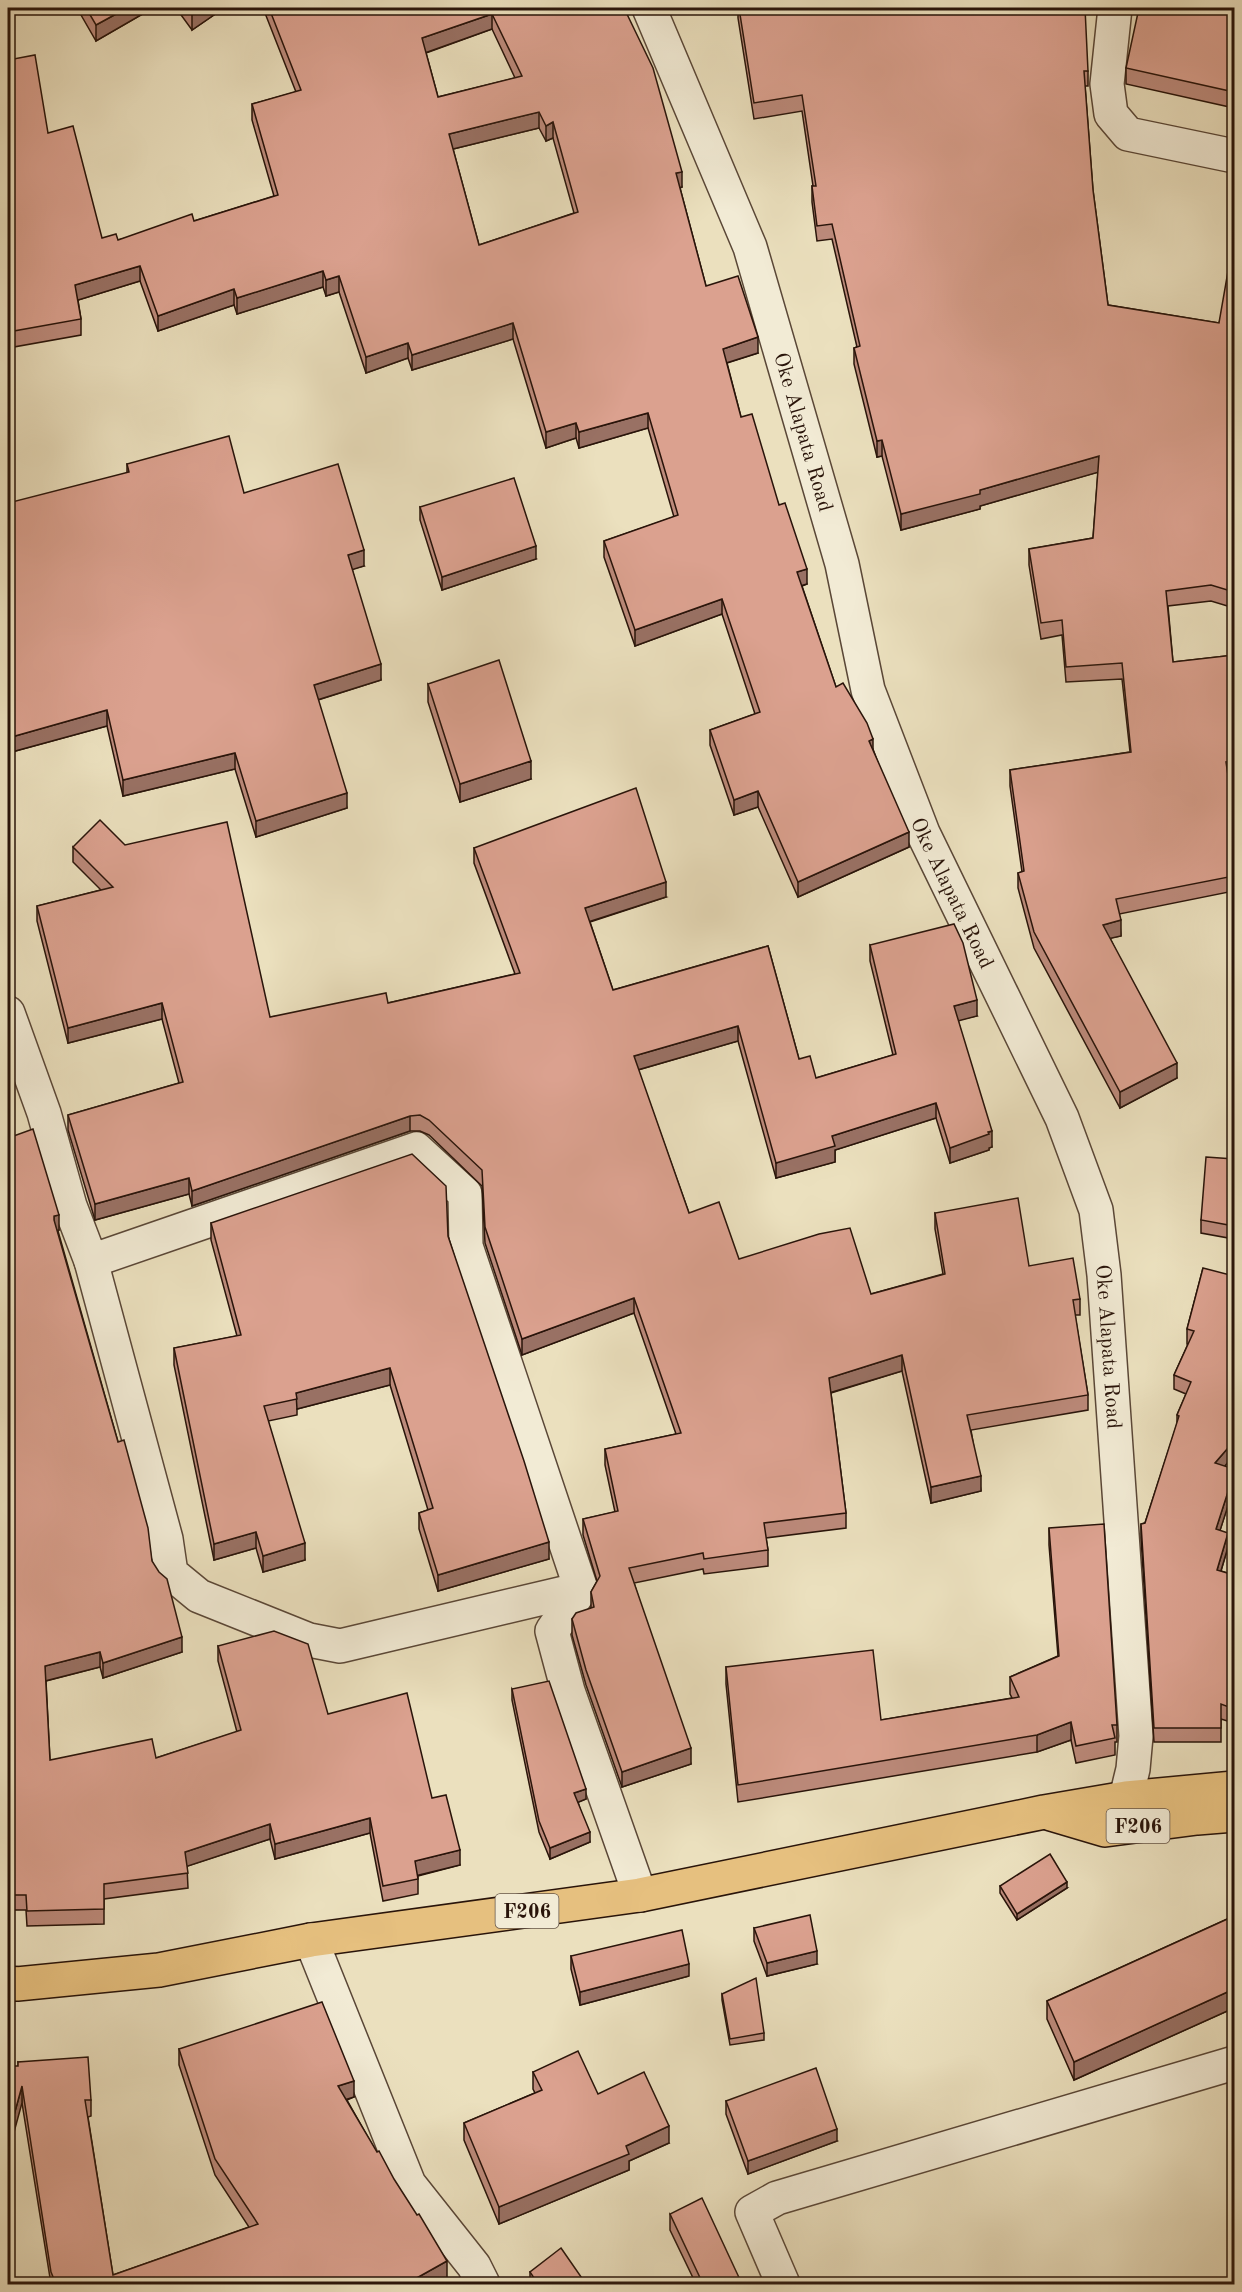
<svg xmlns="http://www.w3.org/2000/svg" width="1242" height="2292" font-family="'Old Standard TT',serif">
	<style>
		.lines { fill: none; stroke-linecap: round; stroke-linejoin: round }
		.minor-casing { stroke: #5a4737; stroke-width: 36 }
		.major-casing { stroke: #29140a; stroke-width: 36 }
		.minor { stroke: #f2ebd5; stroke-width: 33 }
		.major { stroke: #e6c07f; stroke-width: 33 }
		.wall { fill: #bc8a7b; stroke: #29140a; stroke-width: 1.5; fill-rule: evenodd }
		.shaded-wall { fill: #997164; stroke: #29140a; stroke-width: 1.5 }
		.building { fill: #dba18f; stroke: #29140a; stroke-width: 1.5; fill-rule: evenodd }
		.labels { text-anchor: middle; stroke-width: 4.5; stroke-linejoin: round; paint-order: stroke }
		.shield { fill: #f2ebd5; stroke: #655447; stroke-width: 1.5 }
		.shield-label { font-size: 20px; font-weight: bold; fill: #29140a }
		.street-label { font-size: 21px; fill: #29140a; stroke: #f2ebd5 }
	</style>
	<rect width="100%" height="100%" fill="#ebe0be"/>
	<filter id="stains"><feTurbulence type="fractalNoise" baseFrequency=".00333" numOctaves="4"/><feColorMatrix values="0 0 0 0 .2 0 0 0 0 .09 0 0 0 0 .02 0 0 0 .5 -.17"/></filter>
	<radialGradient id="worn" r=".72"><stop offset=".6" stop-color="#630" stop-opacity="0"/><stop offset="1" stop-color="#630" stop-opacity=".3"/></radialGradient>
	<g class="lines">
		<g class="minor-casing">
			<g id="minor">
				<path id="s1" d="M649 8 750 247 842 564 868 690 923 833 1062 1118 1096 1210 1104 1275 1136 1736 1133 1769 1126 1798 1110 1822"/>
				<polyline points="1115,8 1107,84 1111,114 1128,134 1234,156"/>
				<polyline points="8,1013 44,1113 70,1206 91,1261 416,1149 465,1194 466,1246 581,1589 552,1631 568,1691 640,1895"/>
				<polyline points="91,1261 166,1539 171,1573 199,1596 309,1640 340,1646 581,1589"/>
				<polyline points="311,1940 409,2184 474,2266 483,2284"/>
				<polyline points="783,2284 752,2212 777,2198 1234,2063"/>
			</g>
		</g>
		<g class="major-casing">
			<g id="major">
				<polyline points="1051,1814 1105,1830 1197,1818 1234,1815"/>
				<polyline points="8,1983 17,1984 159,1970 311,1940 640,1895 1044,1812 1126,1798 1234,1788"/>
			</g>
		</g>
		<use href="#minor" class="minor"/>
		<use href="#major" class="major"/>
	</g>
	<g class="wall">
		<polygon points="77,8 153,8 96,41"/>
		<polygon points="176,8 224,8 192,30"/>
		<path d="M263 8H624L682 187 680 188 706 286 758 353 727 363 741 417 779 505 807 584 802 586 836 687 873 749 909 847 798 897 758 807 734 815 710 745V730L755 714 722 614 635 646 604 557V541L674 517 648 428 579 448 576 438 546 448 513 339 412 370 408 358 366 373 339 292 326 296 323 287 237 314 234 305 158 331 140 281 78 300 81 319V335L8 348V60L48 133 102 238 118 240 194 221 274 196 252 120V104L296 92ZM492 29 515 78 438 97 426 53ZM539 128 546 141 553 138 574 213 479 245 453 149Z"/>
		<polygon points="738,8 918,8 919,12 1088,71 1088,86 1085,86 1093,190 1108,305 1219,323 1234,272 1234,608 1211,601 1168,606 1173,662 1234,655 1234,776 1228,777 1234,816 1234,891 1119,914 1121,936 1110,938 1177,1078 1120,1108 1034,948 1018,888 1018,873 1022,872 1010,786 1010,770 1130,752 1122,679 1066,682 1062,635 1041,639 1029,565 1029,549 1093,538 1098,472 980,506 980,509 901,530 882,456 877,457 854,364 854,348 857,347 832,239 817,241 812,202 812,186 813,186 802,111 754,119 738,18"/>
		<polygon points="1234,8 1234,108 1126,84 1126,68"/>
		<polygon points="127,464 244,493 364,566 352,569 381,680 318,700 347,808 256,837 235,769 123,796 107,726 8,753 127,473"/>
		<polygon points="420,507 536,559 442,590 420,520"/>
		<polygon points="428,684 531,779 460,802 428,702"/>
		<polygon points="73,847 270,1017 388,1003 515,974 474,863 474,848 666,897 590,922 613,990 768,946 799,1059 816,1078 893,1055 870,961 870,945 977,1016 958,1020 992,1147 989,1148 989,1150 950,1163 936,1118 835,1150 835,1162 776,1178 738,1041 638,1070 689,1213 739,1259 871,1294 943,1274 935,1229 935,1213 1029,1266 1080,1299 1080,1315 1075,1315 1088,1395 1088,1410 971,1430 981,1491 931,1503 902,1371 831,1393 846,1513 846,1528 766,1538 768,1550 768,1566 704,1574 703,1569 634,1583 691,1764 622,1787 586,1685 572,1635 572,1619 591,1608 591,1592 597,1581 583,1535 583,1519 615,1512 605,1465 605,1449 676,1434 634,1313 522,1355 485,1243 482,1186 429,1135 420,1131 410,1131 192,1206 189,1194 95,1220 68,1130 68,1115 179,1083 162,1019 68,1043 37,921 37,906 101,890 73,862"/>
		<polygon points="8,1138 59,1230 58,1231 152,1561 182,1652 103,1678 100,1667 46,1681 50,1760 156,1758 237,1732 218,1661 218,1646 328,1714 432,1798 460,1865 418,1876 418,1894 383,1901 370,1833 275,1859 270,1839 187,1866 188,1888 104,1899 104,1924 27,1926 26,1910 8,1910"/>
		<polygon points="1234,1159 1234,1239 1201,1233 1201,1220"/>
		<polygon points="211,1223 448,1236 549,1559 438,1591 419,1529 419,1513 428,1510 390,1385 297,1409 297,1415 268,1421 305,1560 263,1572 256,1548 214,1560 174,1365 174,1348 237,1336 211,1240"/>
		<polygon points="1203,1268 1225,1466 1234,1469 1234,1487 1220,1530 1228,1547 1221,1571 1234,1575 1234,1723 1221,1719 1221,1742 1154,1742 1141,1538 1141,1524 1145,1523 1177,1424 1177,1415 1186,1394 1174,1389 1174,1375 1188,1344 1187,1344 1187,1329"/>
		<polygon points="1049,1528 1117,1725 1117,1742 1115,1742 1115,1755 1076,1763 1071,1740 1037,1752 738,1802 726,1684 726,1667 881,1720 1012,1698 1010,1694 1010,1677 1058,1656 1049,1545"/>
		<polygon points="512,1689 586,1799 578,1802 590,1842 550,1859 539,1832 512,1700"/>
		<polygon points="1000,1886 1067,1888 1017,1920 1000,1893"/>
		<polygon points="1234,1916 1234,2008 1074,2080 1047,2019 1047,2001"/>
		<polygon points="754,1928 817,1964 767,1976 754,1941"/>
		<polygon points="571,1956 689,1976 580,2005 571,1969"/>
		<polygon points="722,1994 764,2033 764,2040 730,2045 722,2000"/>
		<polygon points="179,2049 354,2097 347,2100 447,2278 435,2284 51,2284 22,2103 18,2062 91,2100 91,2116 88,2117 113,2275 249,2227 215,2175 179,2065"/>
		<polygon points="533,2072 598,2094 669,2143 629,2161 629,2170 499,2224 464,2140 464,2123 535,2093 533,2089"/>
		<polygon points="726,2101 837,2141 748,2174 726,2114"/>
		<polygon points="670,2214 742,2284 696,2284 670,2230"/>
		<polygon points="530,2272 586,2284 530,2284"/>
	</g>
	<g class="shaded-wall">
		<polygon points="127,8 153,8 96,41 96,25"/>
		<polygon points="202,8 224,8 192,30 192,15"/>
		<polygon points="492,14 492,29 422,54 422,38"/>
		<polygon points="539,112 539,128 449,150 449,134"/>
		<polygon points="553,122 553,138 546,141 546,126"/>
		<polygon points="682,172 682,187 676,189 676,173"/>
		<polygon points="140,266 140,281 75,301 75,285"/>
		<polygon points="323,271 323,287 237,314 237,298"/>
		<polygon points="339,276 339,292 326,296 326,280"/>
		<polygon points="234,289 234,305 158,331 158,316"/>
		<polygon points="513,323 513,339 412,370 412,355"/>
		<polygon points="758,337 758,353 723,364 723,349"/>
		<polygon points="408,343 408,358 366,373 366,357"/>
		<polygon points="648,413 648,428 579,448 579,432"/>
		<polygon points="576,423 576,438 546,448 546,432"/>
		<polygon points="882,440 882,456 877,457 877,441"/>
		<polygon points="1099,456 1099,472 980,506 980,509 901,530 901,514 980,490"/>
		<polygon points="536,546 536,559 442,590 442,577"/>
		<polygon points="364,550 364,566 348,571 348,555"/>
		<polygon points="807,569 807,584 797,587 797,572"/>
		<polygon points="722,599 722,614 635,646 635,630"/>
		<polygon points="381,664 381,680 314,701 314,685"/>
		<polygon points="107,710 107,726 8,753 8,738"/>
		<polygon points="873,739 873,754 869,741"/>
		<polygon points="235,753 235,769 123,796 123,780"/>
		<polygon points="531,761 531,779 460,802 460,784"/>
		<polygon points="758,791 758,807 734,815 734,800"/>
		<polygon points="347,793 347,808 256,837 256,821"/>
		<polygon points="909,832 909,847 798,897 798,882"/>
		<polygon points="666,882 666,897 585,923 585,908"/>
		<polygon points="1121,920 1121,936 1103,940 1103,925"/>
		<polygon points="977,1000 977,1016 954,1022 954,1006"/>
		<polygon points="162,1003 162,1019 68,1043 68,1028"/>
		<polygon points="738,1026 738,1041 634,1071 634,1056"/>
		<polygon points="1177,1063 1177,1078 1120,1108 1120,1092"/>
		<polygon points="936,1103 936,1118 835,1150 835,1162 776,1178 776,1163 832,1136"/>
		<polygon points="410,1116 410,1131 192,1206 192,1191"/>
		<polygon points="992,1131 992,1147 989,1148 989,1150 950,1163 950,1148"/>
		<polygon points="189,1178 189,1194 95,1220 95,1204"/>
		<polygon points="59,1215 59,1230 54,1231 54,1216"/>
		<polygon points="634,1298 634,1313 522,1355 522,1339"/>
		<polygon points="902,1355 902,1371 829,1393 829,1378"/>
		<polygon points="390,1368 390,1385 297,1409 296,1393"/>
		<polygon points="1234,1441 1234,1455 1215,1478 1215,1463"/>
		<polygon points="1234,1473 1234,1487 1216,1543 1216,1529"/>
		<polygon points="981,1476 981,1491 931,1503 931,1487"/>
		<polygon points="256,1532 256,1548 214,1560 214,1544"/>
		<polygon points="1228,1533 1228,1547 1217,1584 1217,1570"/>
		<polygon points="549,1542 549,1559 438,1591 438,1575"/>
		<polygon points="305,1543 305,1560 263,1572 263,1556"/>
		<polygon points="182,1637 182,1652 103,1678 103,1663"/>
		<polygon points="100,1652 100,1667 45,1681 45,1666"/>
		<polygon points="1071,1722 1071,1740 1037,1752 1037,1735"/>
		<polygon points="691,1748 691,1764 622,1787 622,1772"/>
		<polygon points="586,1789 586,1799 574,1804 574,1793"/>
		<polygon points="370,1818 370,1833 275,1859 275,1844"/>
		<polygon points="270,1824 270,1839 185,1867 185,1852"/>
		<polygon points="590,1832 590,1842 550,1859 550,1848"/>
		<polygon points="460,1850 460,1865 415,1876 415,1861"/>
		<polygon points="1067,1882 1067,1888 1017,1920 1017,1914"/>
		<polygon points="817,1951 817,1964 767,1976 767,1963"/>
		<polygon points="689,1964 689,1976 580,2005 580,1992"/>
		<polygon points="1234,1989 1234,2008 1074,2080 1074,2062"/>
		<polygon points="354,2081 354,2097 338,2102 338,2086"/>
		<polygon points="22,2086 22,2103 8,2154 8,2137"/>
		<polygon points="669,2126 669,2143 629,2161 629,2170 499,2224 499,2207 626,2146"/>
		<polygon points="837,2129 837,2141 748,2174 748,2161"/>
		<polygon points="447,2261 447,2278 435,2284 406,2284"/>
	</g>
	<g class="building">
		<polygon points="86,8 127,8 96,25"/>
		<polygon points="187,8 202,8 192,15"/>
		<path d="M269 8H624L653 68 682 172 676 173 706 286 738 276 758 337 723 349 741 417 752 414 779 505 785 503 807 569 797 572 836 687 843 683 867 723 873 739 869 741 909 832 798 882 758 791 734 800 710 730 760 712 722 599 635 630 604 541 678 515 648 413 579 432 576 423 546 432 513 323 412 355 408 343 366 357 339 276 326 280 323 271 237 298 234 289 158 316 140 266 75 285 81 319 8 332V60L35 55 48 133 73 126 102 238 116 234 118 240 192 214 194 221 278 195 252 104 301 90ZM492 14 522 76 438 97 422 38ZM539 112 546 126 553 122 578 212 479 245 449 134Z"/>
		<polygon points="739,8 918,8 919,12 990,8 1085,8 1088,71 1084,71 1093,190 1108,305 1219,323 1228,271 1234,272 1234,592 1211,585 1166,591 1173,662 1234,655 1234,761 1226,762 1234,816 1234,876 1116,899 1121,920 1103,925 1177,1063 1120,1092 1034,932 1018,873 1024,871 1010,770 1131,752 1122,663 1066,667 1062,620 1041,623 1029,549 1093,538 1099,456 980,490 980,494 901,514 882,440 877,441 854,348 860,346 832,224 817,226 812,186 816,186 802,95 754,103"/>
		<polygon points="1139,8 1234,8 1234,92 1126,68"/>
		<polygon points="229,436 244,493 338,464 364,550 348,555 381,664 314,685 347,793 256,821 235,753 123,780 107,710 8,738 8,503 129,472 127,464"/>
		<polygon points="514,478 536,546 442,577 420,507"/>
		<polygon points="499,660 531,761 460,784 428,684"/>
		<polygon points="636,788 666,882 585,908 613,990 768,946 799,1059 810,1056 816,1078 896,1054 870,945 954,924 963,943 977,1000 954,1006 992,1131 988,1132 989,1134 950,1148 936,1103 832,1136 835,1146 776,1163 738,1026 634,1056 689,1213 719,1202 739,1259 819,1234 850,1228 871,1294 945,1274 935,1213 1018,1198 1029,1266 1073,1258 1080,1299 1073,1300 1088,1395 967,1415 981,1476 931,1487 902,1355 829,1378 846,1513 764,1523 768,1550 704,1559 703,1553 629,1568 691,1748 622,1772 586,1670 572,1619 576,1613 594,1607 591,1592 600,1576 583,1519 618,1511 605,1449 681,1433 634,1298 522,1339 485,1227 482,1170 429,1120 420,1115 410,1116 192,1191 189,1178 95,1204 68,1115 183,1082 162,1003 68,1028 37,906 113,887 73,847 100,820 125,845 227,822 270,1017 386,993 388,1003 520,973 474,848"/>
		<polygon points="33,1129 59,1215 54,1216 54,1220 118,1442 124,1440 148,1528 152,1561 159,1572 167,1579 182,1637 103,1663 100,1652 45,1666 50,1760 152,1739 156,1758 241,1730 218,1646 274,1631 308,1644 328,1714 407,1693 432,1798 446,1795 460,1850 415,1861 418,1879 383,1886 370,1818 275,1844 270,1824 185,1852 188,1873 104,1884 104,1909 27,1911 26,1895 8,1895 8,1138"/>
		<polygon points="412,1154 446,1186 448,1236 524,1461 549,1542 438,1575 419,1513 433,1508 390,1368 296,1393 297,1399 264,1406 305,1543 263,1556 256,1532 214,1544 174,1348 241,1335 211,1223"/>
		<polygon points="1206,1157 1234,1159 1234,1226 1201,1220"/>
		<polygon points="1203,1268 1234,1276 1234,1441 1215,1463 1234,1469 1234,1473 1216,1529 1228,1533 1217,1570 1234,1575 1234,1709 1221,1704 1221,1728 1154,1728 1141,1524 1145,1523 1179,1416 1177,1415 1191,1382 1174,1375 1194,1331 1187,1329"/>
		<polygon points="1104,1524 1117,1725 1112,1725 1115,1738 1076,1746 1071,1722 1037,1735 738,1785 726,1667 873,1650 881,1720 1019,1697 1010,1677 1059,1656 1049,1528"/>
		<polygon points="549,1681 586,1789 574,1793 590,1832 550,1848 539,1821 512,1689"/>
		<polygon points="1050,1854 1067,1882 1017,1914 1000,1886"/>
		<polygon points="810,1915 817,1951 767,1963 754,1928"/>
		<polygon points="1234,1916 1234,1989 1074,2062 1047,2001"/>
		<polygon points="682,1930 689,1964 580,1992 571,1956"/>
		<polygon points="756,1978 764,2033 730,2039 722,1994"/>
		<polygon points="322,2002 354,2081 338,2086 377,2152 379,2151 394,2179 417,2215 419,2214 447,2261 406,2284 56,2284 51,2272 22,2086 8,2137 8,2066 18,2066 18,2062 88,2057 91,2100 85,2100 113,2275 258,2224 215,2159 179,2049"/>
		<polygon points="578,2051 598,2094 644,2072 669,2126 626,2146 629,2154 499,2207 464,2123 542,2090 533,2072"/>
		<polygon points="816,2068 837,2129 748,2161 726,2101"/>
		<polygon points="702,2198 742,2284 703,2284 670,2214"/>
		<polygon points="561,2248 586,2284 538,2284 530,2272"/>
	</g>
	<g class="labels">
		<g class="shield">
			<rect x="1106.5" y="1809" width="63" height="34" rx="4.5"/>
			<rect x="495.5" y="1894" width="63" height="34" rx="4.5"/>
		</g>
		<g class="shield-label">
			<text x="1138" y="1833">F206</text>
			<text x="527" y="1918">F206</text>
		</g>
		<g class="street-label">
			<text dy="7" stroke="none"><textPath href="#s1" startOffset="452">Oke Alapata Road</textPath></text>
			<text dy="7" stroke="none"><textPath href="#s1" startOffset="938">Oke Alapata Road</textPath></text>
			<text dy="7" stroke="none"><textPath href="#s1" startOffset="1424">Oke Alapata Road</textPath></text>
		</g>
	</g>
	<rect width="1242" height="2292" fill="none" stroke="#ebe0be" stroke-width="30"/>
	<rect x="9" y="9" width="1224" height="2274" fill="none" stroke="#29140a" stroke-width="3"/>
	<rect x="15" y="15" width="1212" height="2262" fill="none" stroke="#29140a" stroke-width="1.5"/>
	<rect width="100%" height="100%" filter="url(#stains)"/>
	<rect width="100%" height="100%" fill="url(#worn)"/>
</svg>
